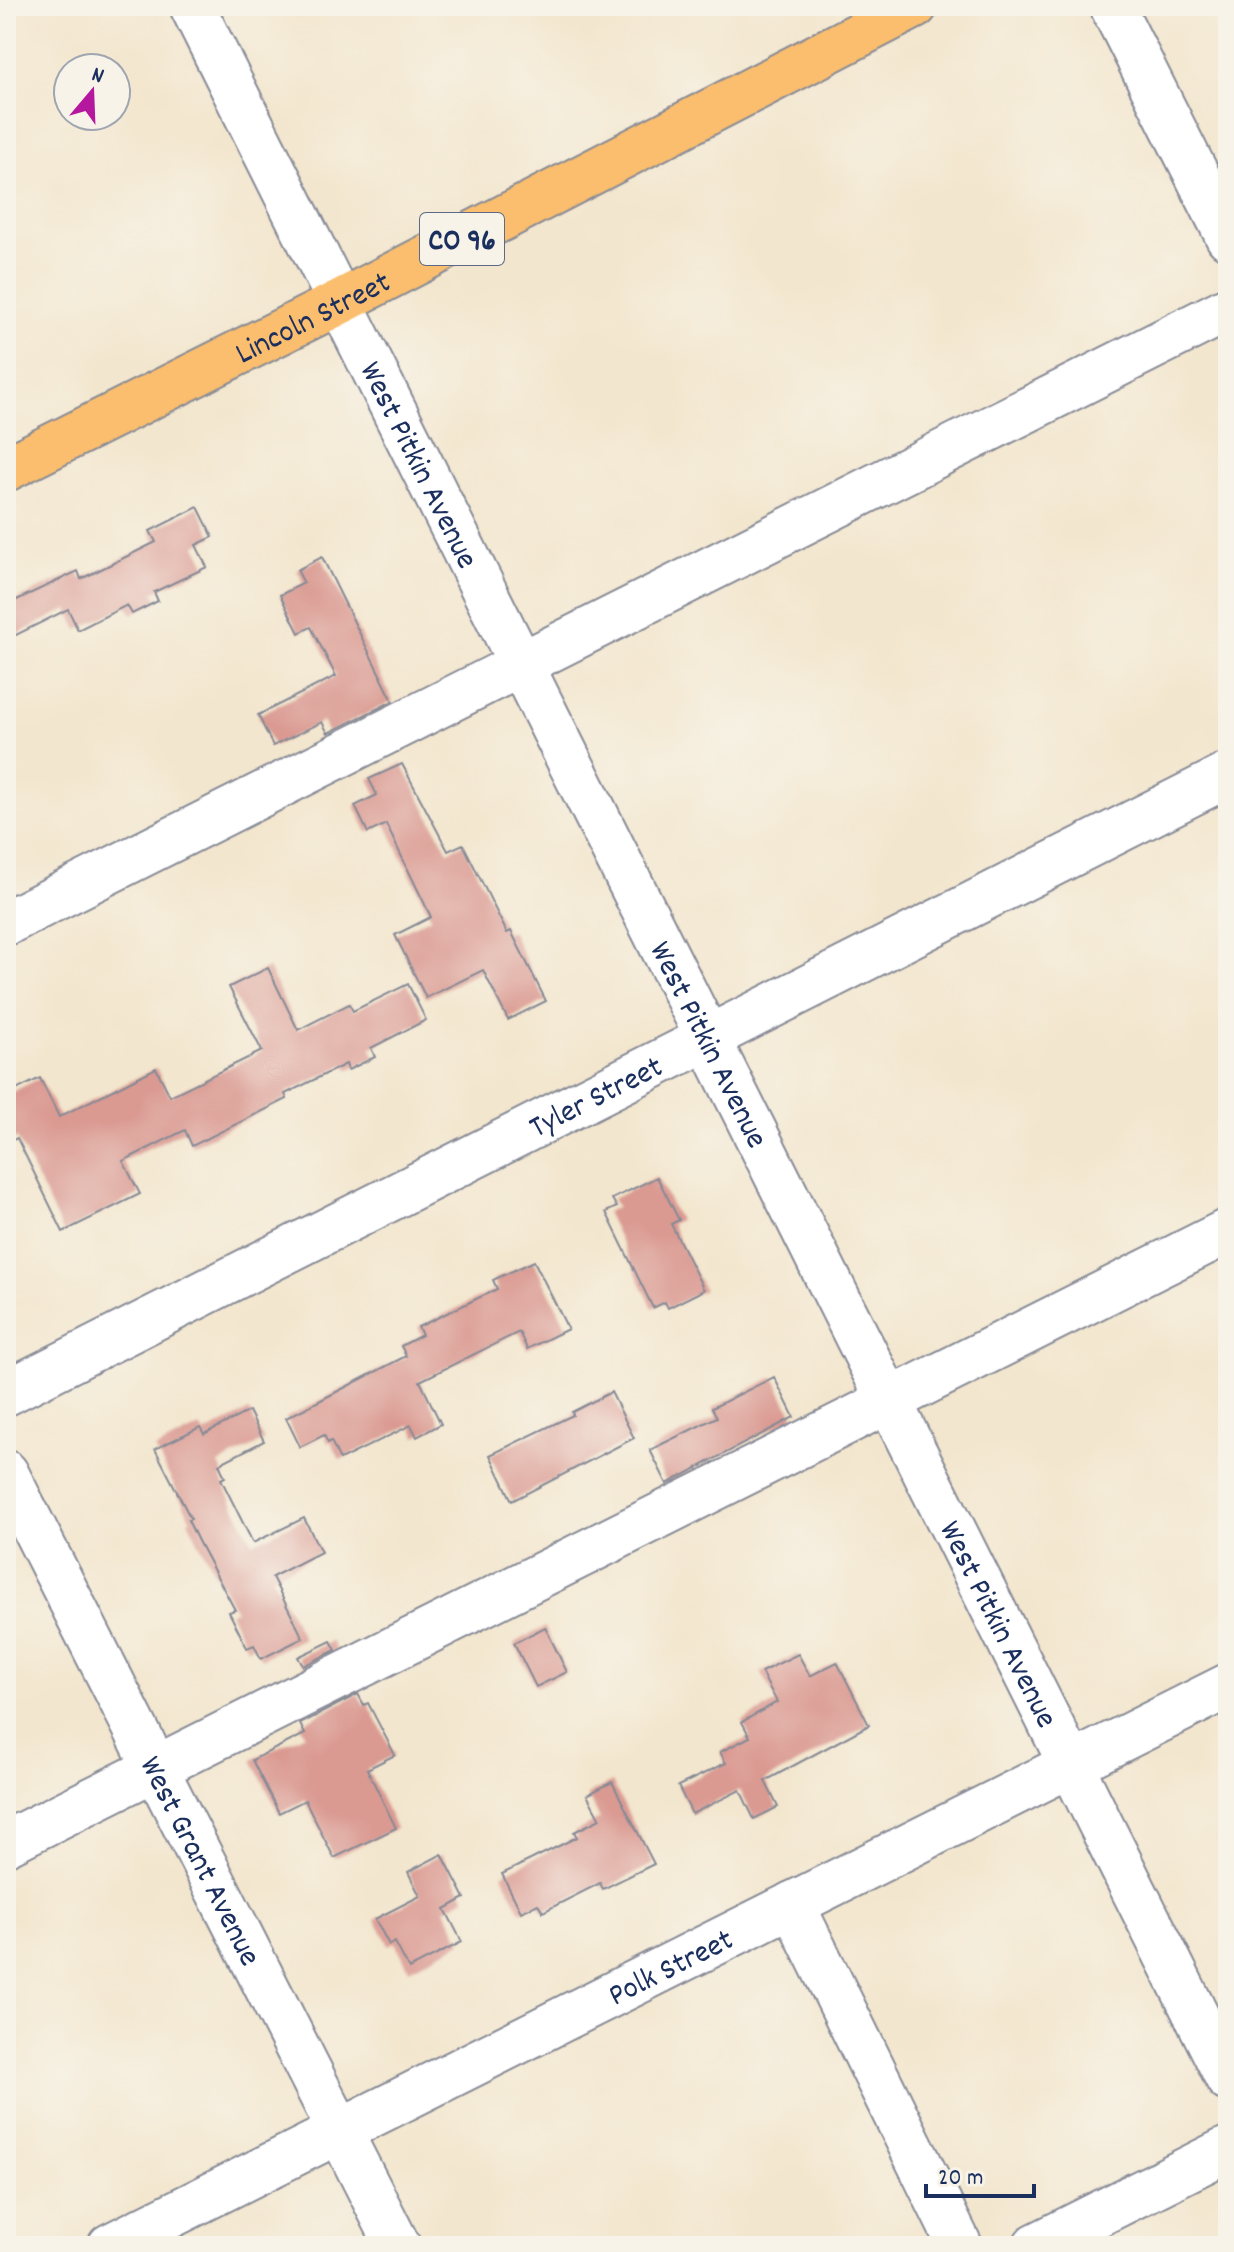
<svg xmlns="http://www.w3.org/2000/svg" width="1234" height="2252" font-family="Dekko,sans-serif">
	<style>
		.building { fill: #da9a92 }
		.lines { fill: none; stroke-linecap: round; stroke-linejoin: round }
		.minor-casing { stroke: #878a96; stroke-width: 48 }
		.major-casing { stroke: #878a96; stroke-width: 48 }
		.minor { stroke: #fff; stroke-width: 44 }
		.major { stroke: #fabe6e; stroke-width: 44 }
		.labels { text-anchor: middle; stroke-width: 6; stroke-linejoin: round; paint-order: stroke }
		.shield { fill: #f7f3e8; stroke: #5d6a87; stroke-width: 2 }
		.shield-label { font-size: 30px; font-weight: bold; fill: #1b2f5e }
		.street-label { font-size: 32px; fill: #1b2f5e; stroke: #f7f3e8 }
	</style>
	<rect width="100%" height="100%" fill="#f7f3e8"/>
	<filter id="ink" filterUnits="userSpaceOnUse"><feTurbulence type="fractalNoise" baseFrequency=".0125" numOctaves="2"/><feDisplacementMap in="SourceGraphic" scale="16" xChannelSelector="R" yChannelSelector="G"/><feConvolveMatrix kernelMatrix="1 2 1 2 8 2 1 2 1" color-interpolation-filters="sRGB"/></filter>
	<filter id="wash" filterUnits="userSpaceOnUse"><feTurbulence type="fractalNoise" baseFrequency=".006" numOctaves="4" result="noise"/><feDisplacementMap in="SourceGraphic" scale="32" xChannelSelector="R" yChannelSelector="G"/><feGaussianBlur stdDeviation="1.8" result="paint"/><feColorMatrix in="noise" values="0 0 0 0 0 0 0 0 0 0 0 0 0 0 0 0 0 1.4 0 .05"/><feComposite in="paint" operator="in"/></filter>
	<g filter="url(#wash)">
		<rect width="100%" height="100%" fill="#f3e6ce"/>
		<g id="blocks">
			<g class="building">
				<polygon points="198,507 213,537 196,545 207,567 154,592 158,601 132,614 127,605 78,630 68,609 6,640 6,605 78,571 81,579 156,542 150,531"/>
				<polygon points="322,557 393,701 328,733 322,722 273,746 258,715 336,676 311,627 299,633 280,595 304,583 297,570"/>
				<polygon points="402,764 448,851 463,844 507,933 511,931 546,1001 508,1020 483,970 426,998 395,935 431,917 386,824 368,833 355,806 377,795 369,779"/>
				<polygon points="268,968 298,1030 349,1004 353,1011 408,984 426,1020 371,1048 375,1057 348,1070 346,1064 285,1094 287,1099 192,1146 185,1130 123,1161 140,1194 63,1232 17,1138 6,1143 6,1095 40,1078 59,1117 156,1068 170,1096 262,1051 229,987"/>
				<polygon points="657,1177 679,1220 671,1224 704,1290 668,1308 665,1302 653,1308 606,1212 617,1207 612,1199"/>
				<polygon points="534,1261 568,1329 527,1349 519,1332 420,1381 441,1424 417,1437 411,1425 340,1460 331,1441 328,1443 324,1435 300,1447 286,1418 406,1356 401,1346 422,1335 418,1327 497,1289 493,1280"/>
				<polygon points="774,1377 794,1417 667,1484 650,1450 717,1417 712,1408"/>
				<polygon points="611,1392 634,1438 512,1501 490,1455 573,1415 572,1412"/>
				<polygon points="249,1411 264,1441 219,1464 225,1477 221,1479 253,1543 304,1518 321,1552 272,1577 303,1638 261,1659 254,1645 247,1648 229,1612 235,1610 198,1541 188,1520 191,1519 155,1449 200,1427 204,1434"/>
				<polygon points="545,1627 567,1672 536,1687 514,1643"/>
				<polygon points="331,1641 336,1650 303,1666 298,1657"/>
				<polygon points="798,1654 810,1676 837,1662 869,1725 765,1781 778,1807 754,1819 740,1790 692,1814 678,1786 726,1763 720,1752 750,1737 742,1722 777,1702 761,1672"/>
				<polygon points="358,1694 364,1705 368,1703 395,1755 367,1769 396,1828 334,1858 305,1800 279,1813 252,1760 305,1734 300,1724"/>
				<polygon points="612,1782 654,1864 603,1889 600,1883 543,1912 538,1904 521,1912 502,1874 577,1837 574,1832 600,1819 587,1795"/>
				<polygon points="442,1854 465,1898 445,1909 462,1942 409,1969 395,1942 389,1945 375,1919 420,1896 408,1872"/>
			</g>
		</g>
	</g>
	<g filter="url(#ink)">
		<use href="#blocks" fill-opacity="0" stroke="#878a96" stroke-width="2"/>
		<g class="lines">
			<g class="minor-casing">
				<g id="minor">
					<path id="s1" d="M192 6 1228 2079"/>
					<polyline points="1112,6 1228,237"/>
					<polyline points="6,923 1228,309"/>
					<path id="s2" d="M6 1393 1228 775"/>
					<path id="s3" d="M6 1473 398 2246"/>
					<polyline points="6,1843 1228,1231"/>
					<polyline points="792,1904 960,2246"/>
					<path id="s4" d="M110 2246 1228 1686"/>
					<polyline points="1035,2246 1228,2149"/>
				</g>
			</g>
			<g class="major-casing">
				<g id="major">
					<path id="s5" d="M6 469 340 302 915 6"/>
				</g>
			</g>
			<use href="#minor" class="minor"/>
			<use href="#major" class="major"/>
		</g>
	</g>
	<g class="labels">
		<rect class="shield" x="420" y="213" width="84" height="52" rx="6"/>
		<g class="shield-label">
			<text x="462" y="249">CO 96</text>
		</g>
		<g class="street-label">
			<text dy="11" stroke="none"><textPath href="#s5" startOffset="342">Lincoln Street</textPath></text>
			<text dy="11" stroke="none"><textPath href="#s1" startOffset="512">West Pitkin Avenue</textPath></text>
			<text dy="11" stroke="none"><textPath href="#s1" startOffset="1160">West Pitkin Avenue</textPath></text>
			<text dy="11" stroke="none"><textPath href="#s2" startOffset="660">Tyler Street</textPath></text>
			<text dy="11" stroke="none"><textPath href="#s1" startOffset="1808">West Pitkin Avenue</textPath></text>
			<text dy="11" stroke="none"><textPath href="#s3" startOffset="434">West Grant Avenue</textPath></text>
			<text dy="11" stroke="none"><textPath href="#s4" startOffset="626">Polk Street</textPath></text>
		</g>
	</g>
	<rect width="1234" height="2252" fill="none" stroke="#f7f3e8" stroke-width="32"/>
	<g transform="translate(92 92) rotate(19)"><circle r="38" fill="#f7f3e8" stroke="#9fa5b1" stroke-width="2"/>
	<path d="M0-6L14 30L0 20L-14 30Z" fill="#b5179e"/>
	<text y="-12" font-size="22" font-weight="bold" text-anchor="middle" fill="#1b2f5e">N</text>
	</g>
	<path d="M926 2184v12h108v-12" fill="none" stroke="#1b2f5e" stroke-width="4"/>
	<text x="938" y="2184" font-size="24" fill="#1b2f5e" stroke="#f7f3e8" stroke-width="6" paint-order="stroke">20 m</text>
</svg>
